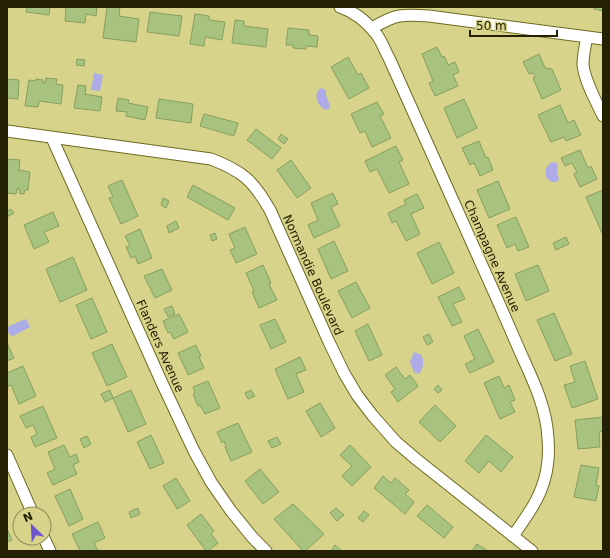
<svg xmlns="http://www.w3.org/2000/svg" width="610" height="558" font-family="'DejaVu Sans',sans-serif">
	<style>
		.water { fill: #adabe8 }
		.building { fill: #a8c280; stroke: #879f5e }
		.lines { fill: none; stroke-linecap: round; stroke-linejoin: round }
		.minor-casing { stroke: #6f6a21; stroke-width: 13 }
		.minor { stroke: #fff; stroke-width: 11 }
		.labels { text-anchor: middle; stroke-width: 3; stroke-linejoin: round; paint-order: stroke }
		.street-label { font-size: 12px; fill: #232003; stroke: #d7d38a }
	</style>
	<rect width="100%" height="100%" fill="#d7d38a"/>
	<g class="water">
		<polygon points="94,73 103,75 100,91 91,90"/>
		<path d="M321 88 325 90 326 92V96L330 105V108L327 110C318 108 312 94 321 88Z"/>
		<path d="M553 162 557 163 558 168 557 171 559 179 557 182C543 184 542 166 553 162Z"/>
		<polygon points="26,319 30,327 13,336 10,335 7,330 9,326"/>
		<path d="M414 352 421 355C425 361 423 369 419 374L414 372 410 362Z"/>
	</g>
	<g class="building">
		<polygon points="27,7 50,7 49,15 26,12"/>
		<polygon points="66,7 97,7 96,16 86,14 85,23 65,21"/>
		<polygon points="107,7 120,7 119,16 139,19 136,42 103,38"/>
		<polygon points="594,7 603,7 603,11 594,9"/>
		<polygon points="150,12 182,16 179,36 147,32"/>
		<polygon points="195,14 209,16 209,20 225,22 222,40 205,37 204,46 190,44"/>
		<polygon points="235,20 244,21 244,26 268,29 266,47 232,43"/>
		<polygon points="288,28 309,30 309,35 318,36 317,47 306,46 306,49 293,48 293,45 286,45"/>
		<polygon points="437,47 442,57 444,56 448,65 455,62 459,72 453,75 458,86 435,96 429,83 433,81 422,54"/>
		<polygon points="539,54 545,68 552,69 561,90 542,99 533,78 535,77 533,73 529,74 523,62"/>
		<polygon points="348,57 358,75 361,73 369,88 349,99 331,67"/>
		<polygon points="77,59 85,60 84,66 76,65"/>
		<polygon points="46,78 57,79 56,84 63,85 61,104 39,101 38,107 25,106 29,80 36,81 36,79 43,80 43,83 45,83"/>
		<polygon points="7,79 19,80 18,99 7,98"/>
		<polygon points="78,85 86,86 85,94 102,97 100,111 74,108"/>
		<polygon points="118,98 129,100 128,103 148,107 145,120 126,116 127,112 116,111"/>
		<polygon points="159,99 193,104 191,123 156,118"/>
		<polygon points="464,99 477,128 457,138 444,108"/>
		<polygon points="377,102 384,114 380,116 391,138 372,147 365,131 360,133 351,114"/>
		<polygon points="560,105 568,123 574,120 581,135 566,141 564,137 551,142 538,115"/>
		<polygon points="204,114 238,123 234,136 200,126"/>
		<polygon points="256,129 281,148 272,159 247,140"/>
		<polygon points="281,134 288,139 284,144 278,139"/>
		<polygon points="479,141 486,158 488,157 493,170 480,176 474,163 470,165 462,148"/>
		<polygon points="396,146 403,160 399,162 409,184 389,193 377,169 370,172 365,161"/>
		<polygon points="580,150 588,168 591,166 597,179 580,187 574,174 577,172 572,163 565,166 561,158"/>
		<polygon points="7,159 20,160 19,170 30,172 28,190 25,190 24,194 19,193 20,189 17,189 16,194 7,193"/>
		<polygon points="291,160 311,188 297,198 277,170"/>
		<polygon points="122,180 138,216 121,224 109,198 113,197 108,186"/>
		<polygon points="498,181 510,209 489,218 477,190"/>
		<polygon points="193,185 235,208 228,220 187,197"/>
		<polygon points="603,190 603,233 602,233 586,197"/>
		<polygon points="333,193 338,204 331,207 340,226 314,238 308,225 318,220 311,203"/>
		<polygon points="417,194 424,208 411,214 420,234 406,241 396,221 392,223 388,213 406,204 404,200"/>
		<polygon points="163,198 169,201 166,208 161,205"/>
		<polygon points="11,209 14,213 7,217 7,211"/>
		<polygon points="53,212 59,226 44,232 49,242 34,249 24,225"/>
		<polygon points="516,217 529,247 518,251 515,244 507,248 497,225"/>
		<polygon points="176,221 179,228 169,233 167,226"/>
		<polygon points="245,227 257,254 236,263 230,250 235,248 229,234"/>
		<polygon points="140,229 152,258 138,264 135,256 131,258 126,247 130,246 125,236"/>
		<polygon points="215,233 217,239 212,241 210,235"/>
		<polygon points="566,237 569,244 556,250 553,243"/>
		<polygon points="334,241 348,271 331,279 318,249"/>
		<polygon points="439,242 454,273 432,284 417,253"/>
		<polygon points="73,257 87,290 60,302 46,269"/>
		<polygon points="263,265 271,283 269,284 277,300 259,308 252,292 254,291 246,273"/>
		<polygon points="538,265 549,291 526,301 515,274"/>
		<polygon points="162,269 172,290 155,298 144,276"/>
		<polygon points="356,282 370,308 352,318 338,291"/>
		<polygon points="459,287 465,299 453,304 462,322 452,326 438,297"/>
		<polygon points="92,298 107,332 91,339 76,305"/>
		<polygon points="172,306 175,314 168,317 164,309"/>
		<polygon points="554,313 572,354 555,361 537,320"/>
		<polygon points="179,314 188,332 174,339 170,332 168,333 163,321"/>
		<polygon points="275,319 286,342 271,349 260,325"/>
		<polygon points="368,324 382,355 369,361 355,331"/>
		<polygon points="478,329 494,362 470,373 465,364 475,359 464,336"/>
		<polygon points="429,334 433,342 427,345 423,337"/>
		<polygon points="7,343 14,358 7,361"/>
		<polygon points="112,344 127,377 107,386 92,353"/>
		<polygon points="196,345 201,356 199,357 204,368 188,375 178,353"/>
		<polygon points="300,357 306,370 296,374 304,392 288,399 275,369"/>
		<polygon points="585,361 598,399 572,408 564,385 575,382 570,366"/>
		<polygon points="23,366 36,396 19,404 11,385 7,387 7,373"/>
		<polygon points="396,367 405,379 410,375 418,386 398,402 391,392 395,389 385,375"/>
		<polygon points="499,376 504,388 509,385 515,400 510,402 515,412 500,419 484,383"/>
		<polygon points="208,381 220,408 205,414 200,405 198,406 193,394 195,393 193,387"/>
		<polygon points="438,385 442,390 438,393 434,389"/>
		<polygon points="110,390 113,398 105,402 101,394"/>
		<polygon points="131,390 146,424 128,432 113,398"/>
		<polygon points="251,390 255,396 248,399 245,393"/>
		<polygon points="320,403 335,428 321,437 306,411"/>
		<polygon points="435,405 456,426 440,442 419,422"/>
		<polygon points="43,406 57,438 35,447 31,437 37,434 33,425 26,428 20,416"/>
		<polygon points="603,417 603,431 599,432 600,447 578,449 575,420"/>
		<polygon points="238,423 252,452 231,461 225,447 226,447 224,441 222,443 217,432"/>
		<polygon points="151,435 164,463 150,469 137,442"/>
		<polygon points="486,435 513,457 501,472 489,461 479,473 465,461"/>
		<polygon points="87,436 91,444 84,448 80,439"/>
		<polygon points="277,437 281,444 272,448 268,441"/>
		<polygon points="64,445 70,457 76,454 79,462 73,465 77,474 53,485 47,473 55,469 48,452"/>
		<polygon points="350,445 371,467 352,486 342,476 352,466 340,455"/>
		<polygon points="581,465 599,468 596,485 599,486 596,501 574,497"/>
		<polygon points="260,469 279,492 263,504 245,481"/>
		<polygon points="383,476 391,483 395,478 409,490 405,494 414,502 405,514 374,488"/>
		<polygon points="176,478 190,501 177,509 163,486"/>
		<polygon points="70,489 83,519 69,526 55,496"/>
		<polygon points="293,504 324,534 305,551 303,551 274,519"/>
		<polygon points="427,505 453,527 444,538 417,516"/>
		<polygon points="138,508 140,514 131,518 129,512"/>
		<polygon points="336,508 344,515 337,521 330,513"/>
		<polygon points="364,511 369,515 363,522 358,518"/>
		<polygon points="201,514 214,531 211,534 218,543 208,551 206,551 187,525"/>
		<polygon points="98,522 105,538 94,543 98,551 80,551 72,534"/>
		<polygon points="7,529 12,540 7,542"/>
		<polygon points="477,544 485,549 488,551 472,551"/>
		<polygon points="335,545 342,551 331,551"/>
	</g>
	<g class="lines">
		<g class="minor-casing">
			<g id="minor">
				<path d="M340 7C355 12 368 23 377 35 382 42 385 51 389 58 425 139 462 220 498 301 506 319 514 338 522 356 534 382 547 410 548 439 550 462 545 486 533 506 527 516 520 526 513 536"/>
				<path d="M372 28C396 14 402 14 429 16L603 39"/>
				<path d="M587 37C585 46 583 56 583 65 585 82 596 101 603 116"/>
				<path d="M7 131 211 159C242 171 253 180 270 210L329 342 344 373 357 395 373 416 396 442 416 459 532 551"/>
				<polyline points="52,138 162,383 194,451 211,482 231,511 253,538 266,551"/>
				<polyline points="7,455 33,514"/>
				<polyline points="44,538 50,551"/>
			</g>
		</g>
		<use href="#minor" class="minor"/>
	</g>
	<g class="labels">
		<g class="street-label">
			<text transform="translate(492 256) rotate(66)" y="4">Champagne Avenue</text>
			<text transform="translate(313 275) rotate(66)" y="4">Normandie Boulevard</text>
			<text transform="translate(160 346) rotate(66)" y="4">Flanders Avenue</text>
		</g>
	</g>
	<rect width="610" height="558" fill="none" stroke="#232003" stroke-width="16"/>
	<g transform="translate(32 526) rotate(336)"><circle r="19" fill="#d7d38a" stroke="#8f8b54"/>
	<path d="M0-3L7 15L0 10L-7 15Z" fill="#6855cf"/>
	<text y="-6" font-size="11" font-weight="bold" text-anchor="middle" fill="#232003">N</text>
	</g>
	<path d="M470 30v6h87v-6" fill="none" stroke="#232003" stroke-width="2"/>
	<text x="476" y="30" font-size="12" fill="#232003" stroke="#d7d38a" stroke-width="3" paint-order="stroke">50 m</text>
</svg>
